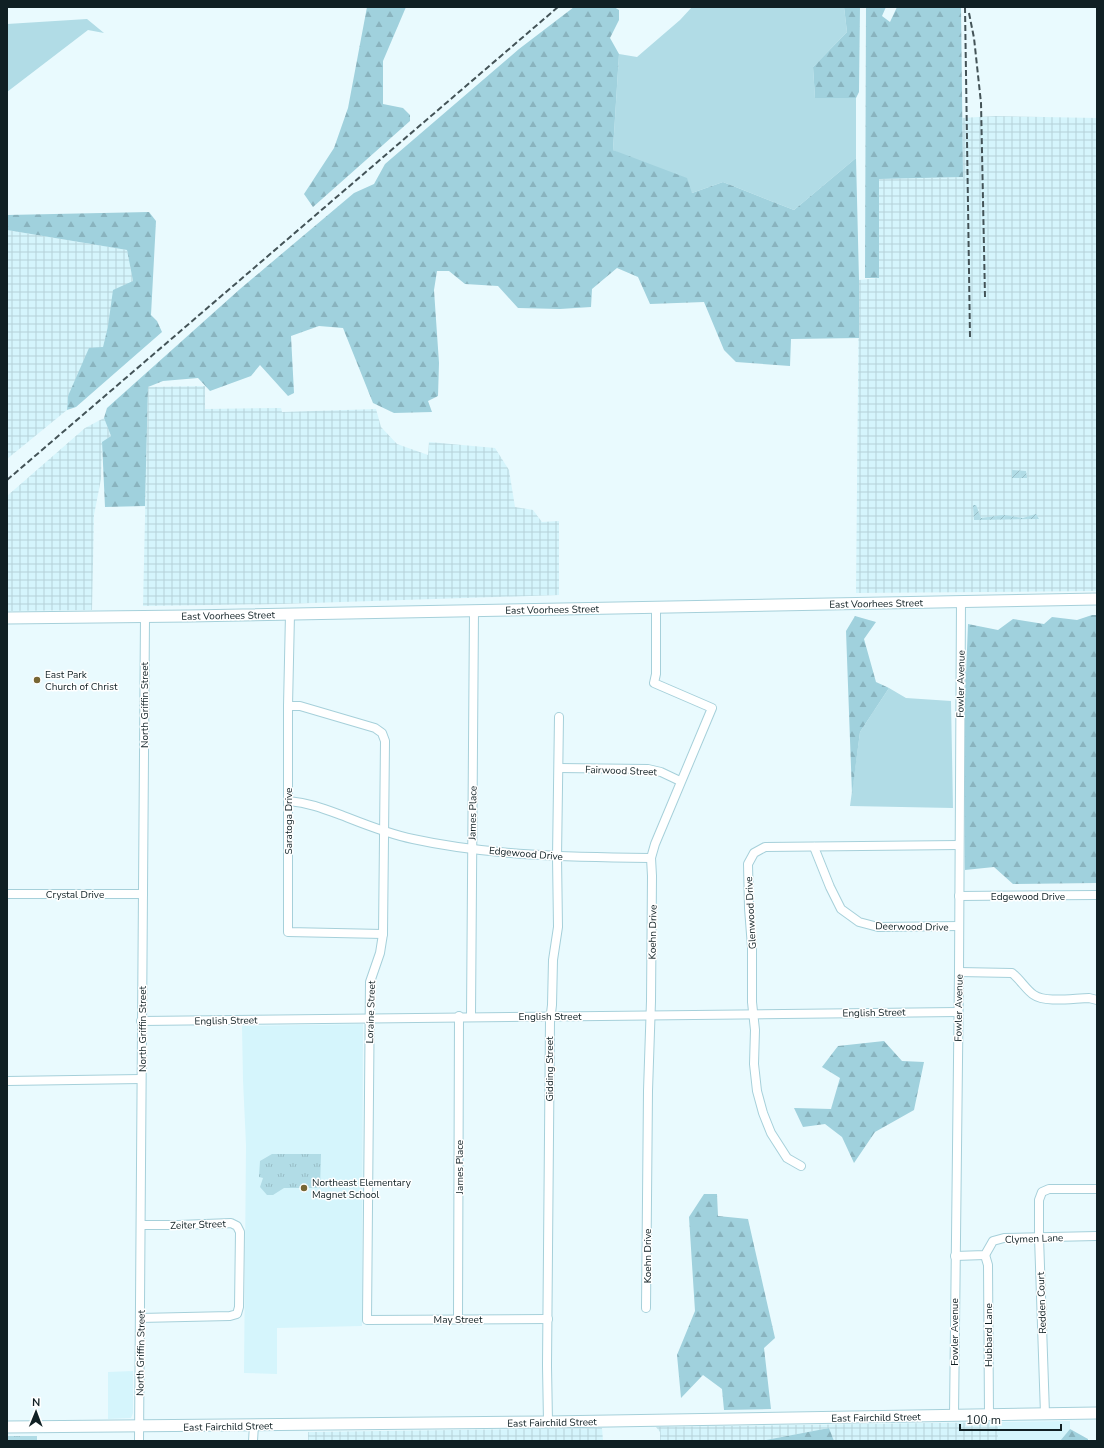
<svg xmlns="http://www.w3.org/2000/svg" width="1104" height="1448" font-family="'Nunito Sans',sans-serif">
	<style>
		.built { fill: #d5f5fc }
		.industrial { fill: url(#industrial-grid) }
		.grass { fill: #b1dce6 }
		.forest { fill: url(#forest-firs) }
		.park { fill: url(#park-tufts) }
		.garden { fill: url(#garden-furrows) }
		.lines { fill: none; stroke-linecap: round; stroke-linejoin: round }
		.street-casing { stroke: #a6d0da; stroke-width: 10 }
		.secondary-casing { stroke: #a6d0da; stroke-width: 13 }
		.street { stroke: #fff; stroke-width: 8 }
		.secondary { stroke: #fff; stroke-width: 11 }
		.rail { stroke: #435357; stroke-width: 2; stroke-dasharray: 6 3; stroke-linecap: butt }
		.poi-dot { fill: #776634; stroke: #fff; stroke-width: 1.5 }
		.labels { text-anchor: middle; stroke-width: 3; stroke-linejoin: round; paint-order: stroke }
		.street-label { font-size: 10px; fill: #102024; stroke: #fff }
		.poi-label { font-size: 10px; fill: #102024; stroke: #fff; text-anchor: start }
	</style>
	<defs>
		<pattern id="industrial-grid" width="8" height="8" patternUnits="userSpaceOnUse"><rect width="8" height="8" fill="#d5f5fc"/><path d="M0 4h8M4 0v8" fill="none" stroke="#b6d2d8"/></pattern>
		<pattern id="forest-firs" width="22" height="20" patternUnits="userSpaceOnUse"><rect width="22" height="20" fill="#a0d1dd"/><path d="M5 1l3.5 6h-7zM16 11l3.5 6h-7z" fill="#89b3be"/></pattern>
		<pattern id="park-tufts" width="24" height="20" patternUnits="userSpaceOnUse"><rect width="24" height="20" fill="#b1dce6"/><path d="M3 7l-1-3M5 7V3M7 7l1-3M15 17l-1-3M17 17v-4M19 17l1-3" fill="none" stroke="#97bcc5"/></pattern>
		<pattern id="garden-furrows" width="10" height="10" patternUnits="userSpaceOnUse"><rect width="10" height="10" fill="#b1dce6"/><path d="M-1 1l2-2M0 10L10 0M9 11l2-2" fill="none" stroke="#97bcc5"/></pattern>
	</defs>
	<rect width="100%" height="100%" fill="#e9fafe"/>
	<g class="built">
		<polygon points="363,1024 362,1326 277,1328 277,1374 244,1373 246,1145 243,1080 242,1026"/>
		<polygon points="133,1371 133,1413 131,1418 108,1419 108,1372"/>
		<polygon points="1070,1421 1070,1429 1060,1441 998,1441 998,1422"/>
	</g>
	<g class="industrial">
		<polygon points="995,116 1097,118 1097,591 856,593 859,280 879,278 879,179 963,177 962,118"/>
		<polygon points="7,230 127,250 133,281 108,326 103,347 68,396 67,410 7,459"/>
		<polygon points="205,386 205,409 281,408 282,412 376,409 381,427 397,444 428,455 429,442 495,448 509,470 515,507 533,510 542,522 559,521 559,595 281,604 143,606 148,387"/>
		<polygon points="104,418 111,436 102,443 101,479 94,515 92,610 7,611 7,496 85,428"/>
		<polygon points="998,1422 998,1441 834,1441 829,1428 761,1441 660,1441 660,1432 656,1427"/>
		<polygon points="602,1428 603,1441 308,1441 308,1432"/>
	</g>
	<g class="grass">
		<polygon points="692,7 844,7 847,32 813,67 815,98 856,98 856,158 794,210 723,182 692,193 613,150 619,54 637,57 680,20"/>
		<polygon points="87,19 104,33 88,30 7,92 7,24"/>
		<polygon points="889,688 906,698 951,701 953,808 850,806 860,732"/>
	</g>
	<g class="forest">
		<polygon points="367,7 406,7 383,61 383,104 403,108 410,115 410,121 313,207 304,194 334,148 348,108"/>
		<polygon points="574,7 614,7 619,10 619,20 610,38 619,54 613,150 687,178 692,193 723,182 794,210 856,158 859,280 859,338 791,339 790,366 736,362 724,350 704,302 650,304 638,277 617,268 592,289 591,307 560,309 518,308 498,286 465,284 449,271 437,271 434,290 439,363 438,396 428,401 432,412 394,413 373,403 343,328 319,326 291,336 294,393 288,396 260,365 251,376 210,391 198,378 163,381 148,387 145,506 105,507 102,442 111,436 104,418 107,408 240,289 354,193 374,184 385,164 519,49"/>
		<polygon points="844,7 860,7 859,92 856,98 815,98 813,67 847,32"/>
		<polygon points="866,7 886,7 882,16 890,22 897,7 961,7 963,177 879,179 879,278 865,278"/>
		<polygon points="149,212 156,221 151,315 157,321 162,332 76,407 67,410 68,396 89,348 103,347 108,326 113,290 133,281 127,250 7,230 7,215"/>
		<polygon points="1092,615 1097,615 1097,883 1013,884 994,867 965,870 964,726 968,624 998,630 1013,619 1044,624 1052,617 1077,620"/>
		<polygon points="855,616 876,622 864,639 876,682 889,688 860,732 852,794 846,631"/>
		<polygon points="884,1041 902,1061 924,1062 914,1110 875,1132 854,1163 842,1137 825,1124 803,1127 794,1108 831,1109 840,1078 822,1067 838,1046"/>
		<polygon points="704,1194 717,1194 718,1216 748,1219 775,1338 764,1348 771,1409 724,1410 722,1389 703,1375 681,1398 677,1355 695,1311 689,1217"/>
		<polygon points="829,1428 834,1441 761,1441"/>
		<polygon points="1070,1429 1088,1439 1088,1441 1060,1441"/>
	</g>
	<g class="park">
		<polygon points="272,1154 321,1154 320,1188 284,1188 273,1195 267,1195 260,1187 263,1178 259,1177 260,1161"/>
		<rect x="7" y="1436" width="30" height="5"/>
	</g>
	<g class="garden">
		<polygon points="1012,470 1026,471 1027,478 1012,478"/>
		<polygon points="973,505 976,505 981,518 1004,515 1023,518 1036,514 1039,519 974,520"/>
	</g>
	<g class="lines">
		<g class="street-casing">
			<g id="street">
				<polyline points="290,614 288,706 288,932 383,934"/>
				<polyline points="288,706 300,706 375,728 382,733 385,741 383,934 380,953 370,982 367,1320 548,1319"/>
				<polyline points="559,768 648,769 661,772 680,781"/>
				<path d="M289 801C309 803 322 808 341 815 364 824 388 834 413 839 490 856 573 857 651 858"/>
				<polyline points="814,847 830,887 841,909 859,922 878,927 959,926"/>
				<polyline points="7,894 143,894"/>
				<polyline points="959,896 1097,895"/>
				<path d="M959 972 1012 973C1020 979 1027 991 1034 995 1045 1003 1075 998 1089 998L1097 1000"/>
				<polyline points="471,1016 474,610"/>
				<polyline points="141,1021 958,1012"/>
				<polyline points="7,1081 141,1079"/>
				<polyline points="801,1166 787,1158 771,1133 763,1113 757,1091 754,1064 755,1030 752,1002 752,947 749,908 748,864 754,853 765,847 959,845"/>
				<polyline points="985,1255 988,1265 989,1415"/>
				<polyline points="955,1256 985,1255 993,1241 1004,1238 1097,1236"/>
				<polyline points="646,1308 648,1091 651,1001 652,876 651,858 655,844 712,708 654,683 656,674 656,608"/>
				<polyline points="140,1318 230,1316 237,1314 239,1307 240,1232 237,1226 231,1223 179,1225 141,1225"/>
				<polyline points="458,1319 459,1016"/>
				<polyline points="1045,1414 1039,1237 1039,1200 1042,1192 1049,1189 1097,1189"/>
				<polyline points="954,1416 959,972 961,601"/>
				<polyline points="548,1422 547,1366 550,1021 552,1005 553,960 558,927 557,857 559,717"/>
				<polyline points="139,1441 145,616"/>
				<polyline points="253,1441 254,1425"/>
			</g>
		</g>
		<g class="secondary-casing">
			<g id="secondary">
				<polyline points="7,618 189,616 1097,599"/>
				<polyline points="7,1427 548,1422 1097,1413"/>
			</g>
		</g>
		<use href="#street" class="street"/>
		<use href="#secondary" class="secondary"/>
		<g class="rail">
			<polyline points="965,7 970,337"/>
			<polyline points="969,13 974,38 981,103 985,297"/>
			<polyline points="7,480 558,7"/>
		</g>
	</g>
	<g class="poi-dot">
		<circle cx="37" cy="680" r="4"/>
		<circle cx="304" cy="1188" r="4"/>
	</g>
	<g class="labels">
		<g class="street-label">
			<text transform="translate(876 603) rotate(-1)" y="4">East Voorhees Street</text>
			<text transform="translate(552 609) rotate(-1)" y="4">East Voorhees Street</text>
			<text transform="translate(228 615) rotate(-1)" y="4">East Voorhees Street</text>
			<text transform="translate(960 684) rotate(-89)" y="4">Fowler Avenue</text>
			<text transform="translate(144 705) rotate(-90)" y="4">North Griffin Street</text>
			<text transform="translate(621 770) rotate(2)" y="4">Fairwood Street</text>
			<text transform="translate(472 813) rotate(-89)" y="4">James Place</text>
			<text transform="translate(288 821) rotate(-90)" y="4">Saratoga Drive</text>
			<text transform="translate(526 853) rotate(5)" y="4">Edgewood Drive</text>
			<text x="75" y="898">Crystal Drive</text>
			<text x="1028" y="900">Edgewood Drive</text>
			<text transform="translate(750 913) rotate(-93)" y="4">Glenwood Drive</text>
			<text transform="translate(912 926) rotate(1)" y="4">Deerwood Drive</text>
			<text transform="translate(652 932) rotate(-89)" y="4">Koehn Drive</text>
			<text transform="translate(958 1008) rotate(-89)" y="4">Fowler Avenue</text>
			<text transform="translate(370 1012) rotate(-88)" y="4">Loraine Street</text>
			<text transform="translate(874 1012) rotate(-1)" y="4">English Street</text>
			<text x="550" y="1020">English Street</text>
			<text transform="translate(226 1020) rotate(-1)" y="4">English Street</text>
			<text transform="translate(142 1029) rotate(-90)" y="4">North Griffin Street</text>
			<text transform="translate(549 1069) rotate(-90)" y="4">Gidding Street</text>
			<text transform="translate(459 1167) rotate(-90)" y="4">James Place</text>
			<text transform="translate(198 1224) rotate(-2)" y="4">Zeiter Street</text>
			<text transform="translate(1034 1238) rotate(-2)" y="4">Clymen Lane</text>
			<text transform="translate(647 1256) rotate(-90)" y="4">Koehn Drive</text>
			<text transform="translate(1041 1303) rotate(-92)" y="4">Redden Court</text>
			<text x="458" y="1323">May Street</text>
			<text transform="translate(954 1332) rotate(-90)" y="4">Fowler Avenue</text>
			<text transform="translate(988 1335) rotate(-90)" y="4">Hubbard Lane</text>
			<text transform="translate(140 1353) rotate(-89)" y="4">North Griffin Street</text>
			<text transform="translate(876 1417) rotate(-1)" y="4">East Fairchild Street</text>
			<text transform="translate(552 1422) rotate(-1)" y="4">East Fairchild Street</text>
			<text transform="translate(228 1426) rotate(-1)" y="4">East Fairchild Street</text>
		</g>
		<g class="poi-label">
			<text x="45" y="678">East Park<tspan x="45" dy="12">Church of Christ</tspan></text>
			<text x="312" y="1186">Northeast Elementary<tspan x="312" dy="12">Magnet School</tspan></text>
		</g>
	</g>
	<rect width="1104" height="1448" fill="none" stroke="#102024" stroke-width="16"/>
	<g transform="translate(36 1412) rotate(1)" stroke="#ffffff" stroke-width="3" paint-order="stroke">
	<path d="M0-3L7 15L0 10L-7 15Z" fill="#102024"/>
	<text y="-6" font-size="11" font-weight="bold" text-anchor="middle" fill="#102024">N</text>
	</g>
	<path d="M960 1424v6h101v-6" fill="none" stroke="#102024" stroke-width="2"/>
	<text x="966" y="1424" font-size="12" fill="#102024" stroke="#ffffff" stroke-width="3" paint-order="stroke">100 m</text>
</svg>
